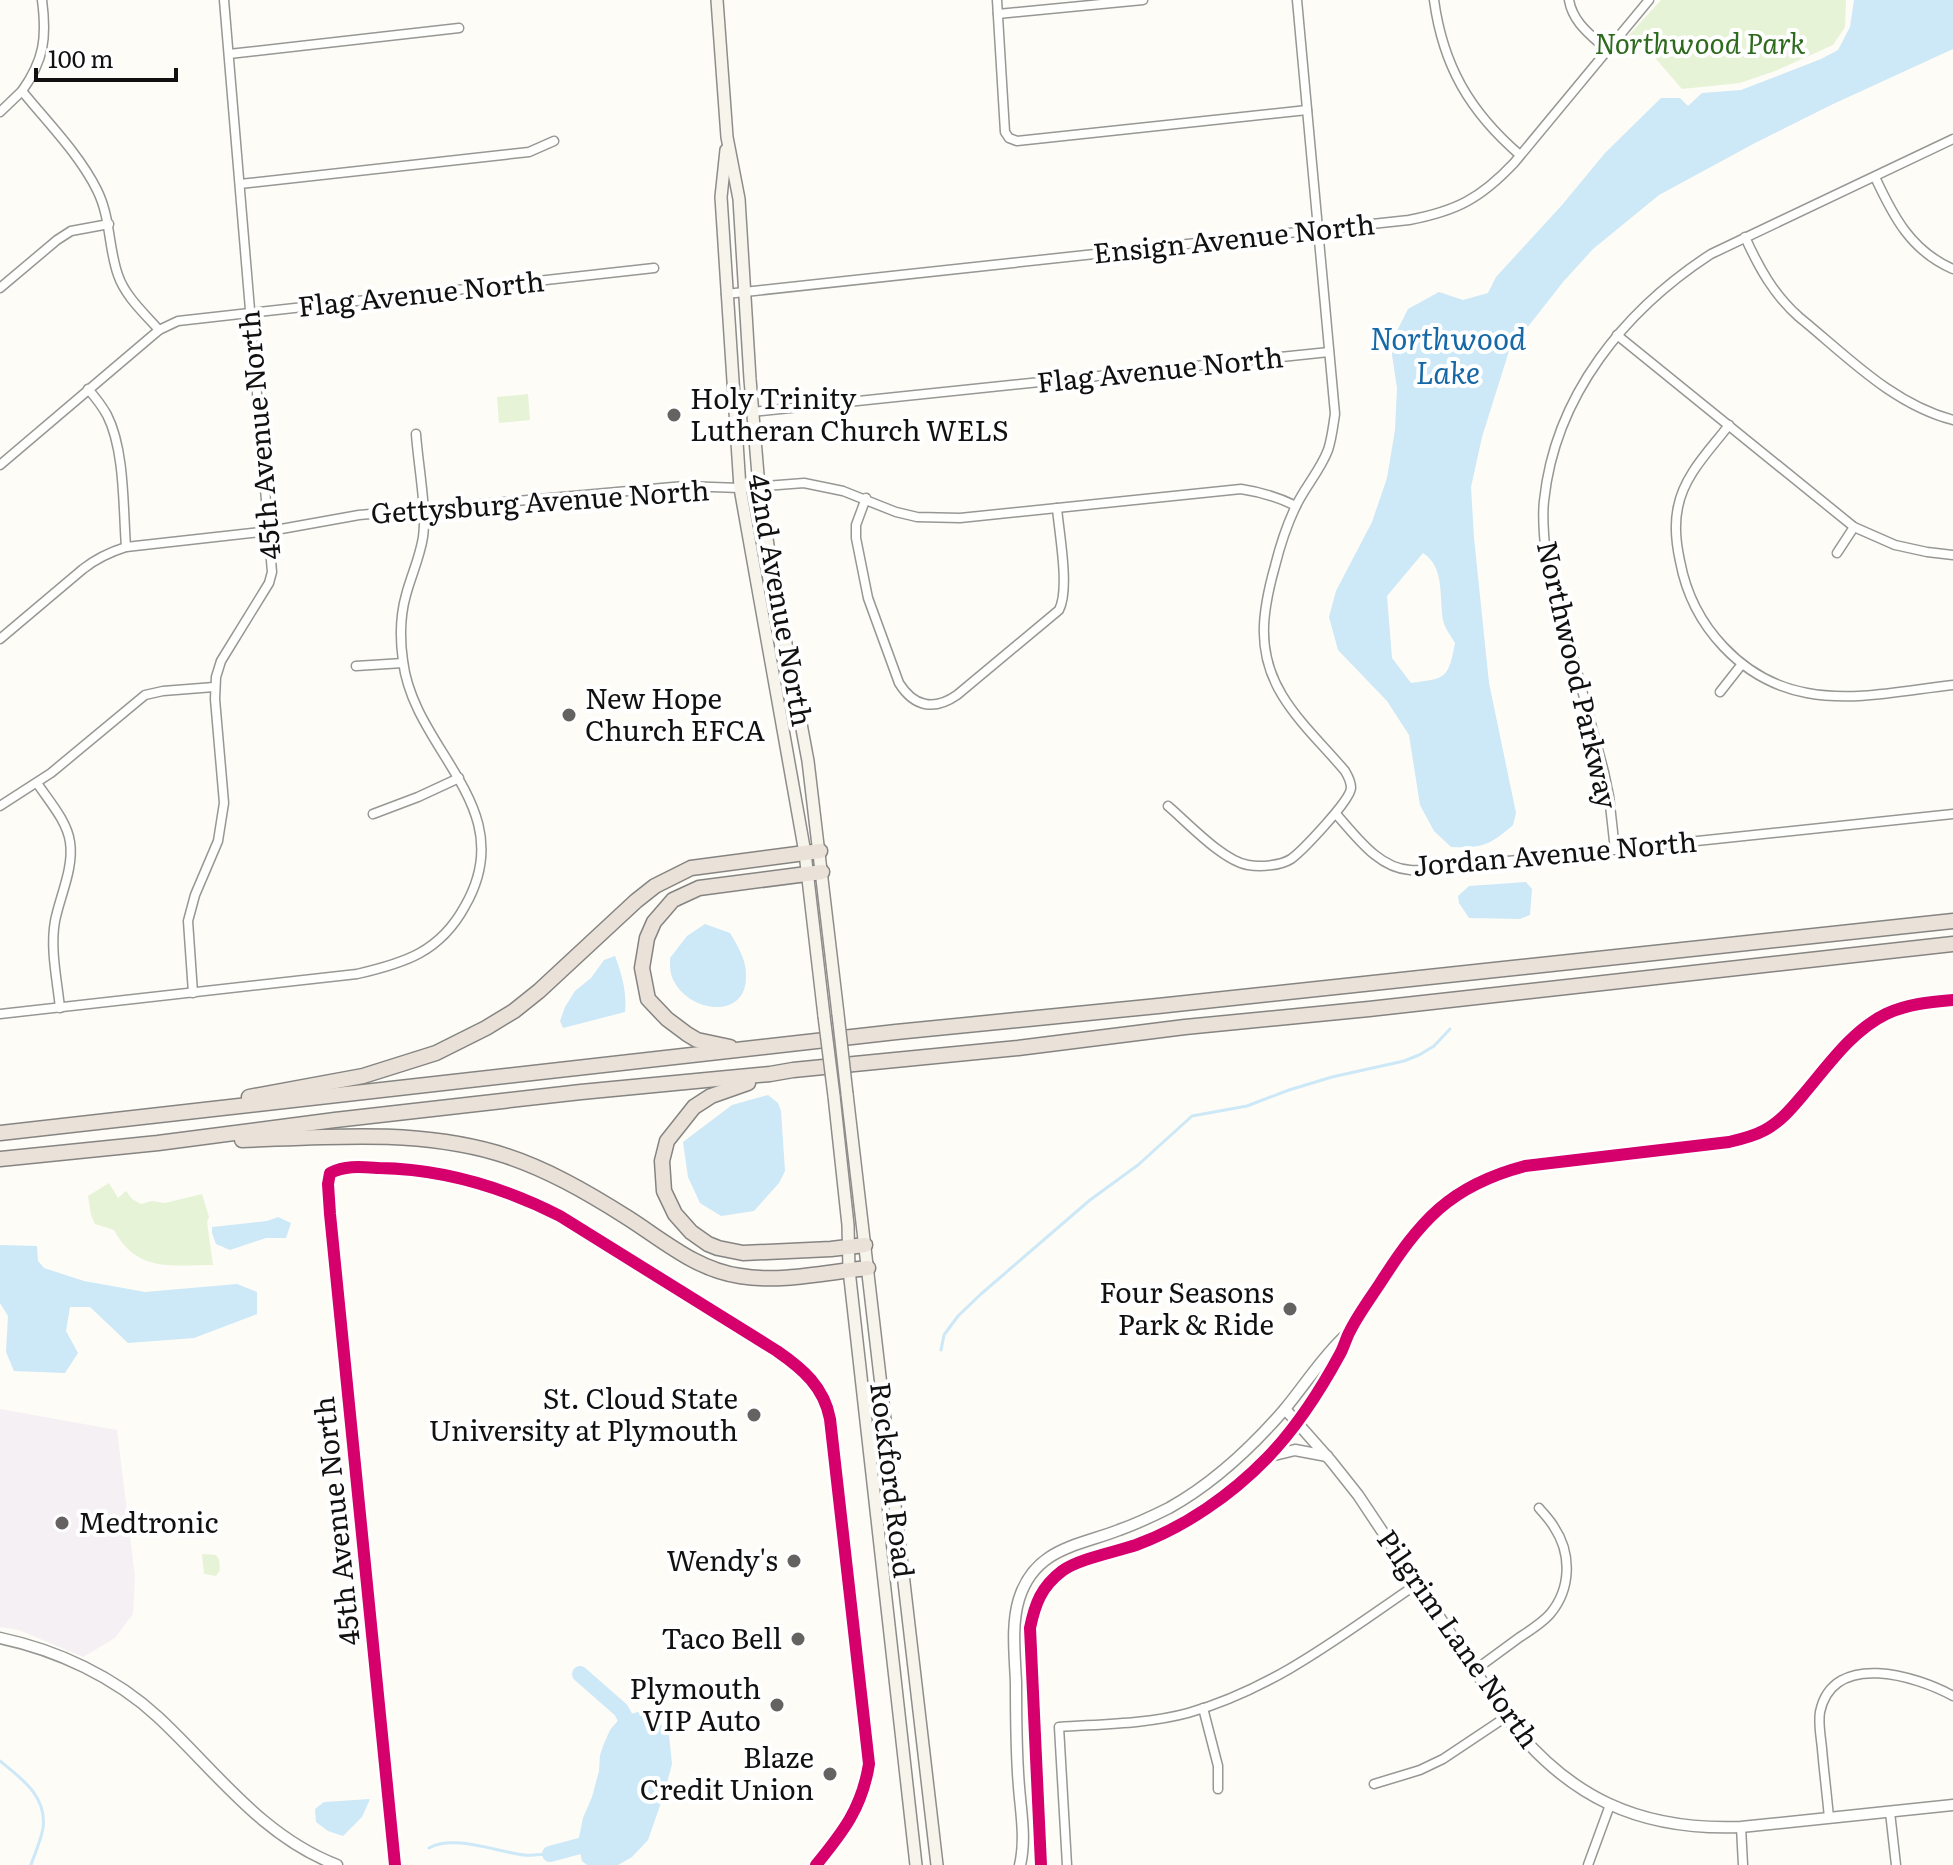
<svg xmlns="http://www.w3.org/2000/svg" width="1953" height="1865" font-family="Literata,serif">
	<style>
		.industrial { fill: #f5f0f3 }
		.green { fill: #e7f3d7 }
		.water { fill: #cde8f7; fill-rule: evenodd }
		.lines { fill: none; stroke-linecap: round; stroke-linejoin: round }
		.stream { stroke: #cde8f7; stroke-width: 3 }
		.river { stroke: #cde8f7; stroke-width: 16 }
		.minor-casing { stroke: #979795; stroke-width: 11 }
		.tertiary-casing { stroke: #979795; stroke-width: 13 }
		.secondary-casing { stroke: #8e8d8b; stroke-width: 14 }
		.motorway-casing { stroke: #858482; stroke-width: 17 }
		.minor { stroke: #fffffe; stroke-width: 8 }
		.tertiary { stroke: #fffffe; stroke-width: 10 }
		.secondary { stroke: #f6f4eb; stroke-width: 11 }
		.motorway { stroke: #eae1d8; stroke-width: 14 }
		.secondary-bridge-casing { stroke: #8e8d8b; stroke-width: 14; stroke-linecap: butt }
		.secondary-bridge { stroke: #f6f4eb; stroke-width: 11 }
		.cycleway-casing { stroke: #fff; stroke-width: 17 }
		.cycleway { stroke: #d6006c; stroke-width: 12 }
		.poi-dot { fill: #646362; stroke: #fff; stroke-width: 3 }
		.labels { text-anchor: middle; stroke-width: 8; stroke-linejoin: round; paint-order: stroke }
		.park-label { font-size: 28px; font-style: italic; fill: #2f6b1f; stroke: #fff }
		.street-label { font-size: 28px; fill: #111; stroke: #fff }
		.poi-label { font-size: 28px; fill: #111; stroke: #fff; text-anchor: end }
		.water-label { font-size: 30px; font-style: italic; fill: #1768a6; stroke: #fff }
	</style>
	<rect width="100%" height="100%" fill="#fdfcf7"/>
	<polygon class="industrial" points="0,1409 117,1430 135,1577 133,1614 115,1638 83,1657 19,1630 0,1627"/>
	<g class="green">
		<polygon points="1661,0 1846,0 1845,27 1833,45 1775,71 1740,83 1682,89 1650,52 1628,36"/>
		<polygon points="528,394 530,420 499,423 497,397"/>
		<path d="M109 1183 118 1198 126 1191 132 1199 141 1204 152 1201 165 1203 202 1194 209 1217 207 1222 213 1265C172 1265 137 1273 114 1230L95 1224 91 1215 88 1196Z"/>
		<polygon points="202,1554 216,1555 219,1559 220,1570 216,1576 204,1574"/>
	</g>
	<g class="water">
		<path d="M1854 0H1953V49L1831 105 1755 143 1659 195 1593 249 1563 282 1509 351 1482 437 1471 487 1474 538 1489 683 1516 813 1513 825C1489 846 1482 848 1451 847L1434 831 1420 805 1409 735 1387 701 1338 650 1329 617 1336 591 1372 522 1387 478 1395 430 1397 388 1392 355 1396 333 1408 309 1439 292 1463 300 1488 293 1496 277 1562 205 1605 153 1661 98H1680L1688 106 1702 93 1741 90 1821 59 1838 50 1850 27ZM1423 553C1445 567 1439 596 1443 620 1445 629 1451 636 1455 643 1448 680 1446 678 1411 683L1392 658 1387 596Z"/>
		<polygon points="1526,882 1532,889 1530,915 1520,919 1469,918 1459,903 1458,896 1469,886"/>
		<path d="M705 924 730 933C737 945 746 959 746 974 748 1023 685 1012 672 977 670 972 670 964 670 958L687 936Z"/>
		<path d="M615 956C622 975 627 992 625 1012L563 1028 560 1021 565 1007 575 991 591 978 604 960Z"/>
		<polygon points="768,1095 778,1103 781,1111 785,1171 779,1183 754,1211 721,1216 700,1203 688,1177 683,1142 732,1105"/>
		<polygon points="278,1217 291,1223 286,1238 266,1238 230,1250 216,1244 212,1233 212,1227 267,1221"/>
		<polygon points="0,1245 37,1246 38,1261 44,1268 84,1281 145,1292 237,1284 257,1292 257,1314 194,1338 128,1343 90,1307 70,1307 66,1331 78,1353 65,1373 14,1371 6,1352 8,1316 0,1303"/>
		<polygon points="638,1712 657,1720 669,1735 672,1764 664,1794 648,1840 632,1857 618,1865 587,1865 582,1861 578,1842 583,1818 592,1797 599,1771 600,1755 603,1746 610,1730 621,1717"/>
		<polygon points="370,1799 362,1817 343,1836 328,1831 316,1822 315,1809 324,1802"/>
	</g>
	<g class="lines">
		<g class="stream">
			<polyline points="941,1350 944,1335 958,1316 981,1294 1090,1200 1138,1165 1192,1116 1247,1106 1289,1090 1332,1077 1404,1061 1419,1055 1434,1046 1450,1029"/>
			<path d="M0 1761C22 1779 47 1796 43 1828 41 1840 35 1853 31 1865"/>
			<path d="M429 1848C454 1834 497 1852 524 1855 533 1856 542 1854 550 1854"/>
		</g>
		<g class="river">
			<polyline points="580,1674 621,1710 634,1734"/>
			<polyline points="550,1854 598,1841"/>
		</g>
		<g class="minor-casing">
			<g id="minor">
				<path d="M42 0C47 38 44 60 22 91 48 123 79 154 97 190 111 218 108 247 118 275 125 296 144 313 159 330"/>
				<polyline points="997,0 1005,132 1009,138 1017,141 1307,110"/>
				<path d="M1434 0C1443 66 1470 112 1520 155"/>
				<path d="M1569 0C1573 23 1591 35 1607 50"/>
				<polyline points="998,14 1143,0"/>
				<polyline points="229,54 459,28"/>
				<polyline points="0,112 22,91"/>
				<path d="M1875 177C1893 216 1911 251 1953 269"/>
				<polyline points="240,184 529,152 554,141"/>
				<path d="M1745 237C1759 268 1774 295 1799 317 1847 356 1892 404 1953 420"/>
				<polyline points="0,288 57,240 71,231 109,224"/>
				<path d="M726 294 1409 220C1456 211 1480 199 1514 163L1649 0"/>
				<polyline points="1617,335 1854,527 1895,545 1927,552 1953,555"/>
				<path d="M88 389C95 397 102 406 107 415 125 450 123 508 126 547"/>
				<polyline points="752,412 1329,352"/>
				<path d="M1729 425C1710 450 1684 475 1678 507 1674 525 1676 543 1680 561 1692 626 1742 681 1807 693 1855 702 1906 690 1953 685"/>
				<polyline points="0,465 159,330 178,321 654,268"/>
				<path d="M866 498 856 525V538L868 598 899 683C914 707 934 711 957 695L1059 610C1070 589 1059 533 1057 508"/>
				<polyline points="1837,553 1854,527"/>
				<path d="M0 639 83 569C97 558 110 552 126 547L270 531 359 515 684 486 740 488 804 483 843 491 896 512 917 517 960 518 1241 489C1261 492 1278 497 1296 506"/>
				<polyline points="356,666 403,663"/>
				<polyline points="1720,692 1742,664"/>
				<path d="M37 783C49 801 67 821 70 842 74 868 60 896 55 921 50 949 57 979 60 1008"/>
				<polyline points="0,806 51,773 145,695 163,691 214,687"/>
				<path d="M1168 806C1188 823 1223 861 1248 865 1260 867 1280 866 1291 859 1302 851 1350 801 1351 788 1351 782 1348 776 1345 771 1324 746 1299 723 1282 695 1256 652 1262 612 1275 566 1280 546 1286 527 1295 508 1304 488 1320 471 1328 450 1332 438 1333 426 1335 414L1297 0"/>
				<polyline points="373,814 418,797 459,778"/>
				<path d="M1336 814C1356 836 1378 868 1410 870 1420 871 1431 869 1442 868L1953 814"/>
				<path d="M1615 850 1609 796 1604 772 1546 556C1544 538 1542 519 1544 501 1555 395 1625 310 1711 254L1953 139"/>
				<polyline points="193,993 188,921 195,895 218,841 224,803 215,699 216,677 221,661 269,583 272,572 224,0"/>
				<path d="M0 1014 357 974C405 963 440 952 465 906 522 807 414 752 403 661 400 640 400 616 406 595 411 576 420 557 423 537 427 509 418 464 416 434"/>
				<path d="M1475 1670C1490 1659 1505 1648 1520 1637 1531 1630 1542 1623 1550 1614 1571 1589 1572 1554 1554 1527 1550 1520 1544 1514 1539 1508"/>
				<polyline points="1203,1708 1218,1766 1218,1789"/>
				<polyline points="1374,1784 1420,1770 1443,1759 1506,1717"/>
				<polyline points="1890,1812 1896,1865"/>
				<path d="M1829 1818C1827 1795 1824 1772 1822 1749 1821 1737 1818 1724 1820 1712 1833 1650 1917 1676 1953 1696"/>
				<polyline points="1741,1827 1743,1865"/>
				<path d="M395 1865 330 1214 328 1184 330 1173C346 1165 362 1167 379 1168 443 1169 503 1187 560 1216L777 1351C803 1369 824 1387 830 1419L869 1764C862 1808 843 1832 816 1865"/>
				<path d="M1067 1865 1059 1727C1102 1724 1147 1724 1188 1713 1276 1688 1343 1634 1417 1584"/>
				<polyline points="1588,1865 1610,1805"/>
			</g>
		</g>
		<g class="tertiary-casing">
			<g id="tertiary">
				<path d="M1285 1409 1331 1461 1358 1495 1506 1717C1568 1798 1640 1831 1741 1827L1953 1805"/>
				<polyline points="1270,1456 1295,1450 1327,1456"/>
				<path d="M0 1638C57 1650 115 1677 158 1717 215 1770 261 1836 337 1865"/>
				<path d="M1020 1865C1026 1839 1021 1813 1019 1787 1016 1752 1016 1718 1016 1683 1015 1656 1011 1625 1019 1599 1035 1548 1078 1546 1119 1530 1136 1524 1153 1516 1169 1508 1214 1483 1251 1448 1284 1410 1305 1385 1322 1357 1346 1335"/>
				<path d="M1041 1865 1030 1628C1035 1604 1041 1587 1062 1571 1078 1559 1115 1552 1136 1545 1185 1527 1231 1495 1267 1458 1297 1427 1320 1391 1340 1354 1344 1347 1346 1338 1350 1331 1358 1315 1369 1300 1379 1285 1420 1221 1449 1186 1525 1166L1729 1142C1742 1139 1754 1136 1765 1130 1780 1122 1791 1109 1802 1096 1827 1067 1851 1031 1886 1014 1907 1004 1930 1002 1953 1000"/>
			</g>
		</g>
		<g class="secondary-casing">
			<g id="secondary">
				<polyline points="717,0 727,137 739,199 750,379 759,487 770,558 808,761 838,1014"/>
				<polyline points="726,150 721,197 740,488 805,853 824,1016"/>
				<polyline points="847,1094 937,1865"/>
				<polyline points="834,1096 848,1225 849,1270 916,1865"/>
			</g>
		</g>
		<g class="motorway-casing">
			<g id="motorway">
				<polyline points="730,1047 697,1040 687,1034 667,1019 648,999 642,968 647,938 654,922 673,900 699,888 822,872"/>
				<polyline points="748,1083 711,1096 694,1107 667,1141 662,1161 664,1191 675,1214 691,1232 708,1244 718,1248 743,1253 831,1249 865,1245"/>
				<polyline points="249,1097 363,1076 436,1053 486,1028 514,1011 539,991 636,901 655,886 691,868 820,851"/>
				<polyline points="0,1133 896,1032 1158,1006 1953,921"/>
				<path d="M242 1140C327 1137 414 1129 497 1153 544 1167 587 1192 628 1218 664 1241 697 1270 740 1276 781 1283 827 1272 868 1268"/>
				<polyline points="0,1159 158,1143 335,1120 581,1092 770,1074 793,1070 1018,1048 1185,1027 1369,1009 1953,944"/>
			</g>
		</g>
		<use href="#minor" class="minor"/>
		<use href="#tertiary" class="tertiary"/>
		<use href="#secondary" class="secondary"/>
		<use href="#motorway" class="motorway"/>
		<g class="secondary-bridge-casing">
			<g id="secondary-bridge">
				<polyline points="838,1014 847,1094"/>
				<polyline points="824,1016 834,1096"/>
			</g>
		</g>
		<use href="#secondary-bridge" class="secondary-bridge"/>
		<g class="cycleway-casing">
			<g id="cycleway">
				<path d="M395 1865 330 1214 328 1184 330 1173C346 1165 362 1167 379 1168 443 1169 503 1187 560 1216L777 1351C803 1369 824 1387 830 1419L869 1764C862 1808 843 1832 816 1865"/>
				<path d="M1041 1865 1030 1628C1035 1604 1041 1587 1062 1571 1078 1559 1115 1552 1136 1545 1185 1527 1231 1495 1267 1458 1297 1427 1320 1391 1340 1354 1344 1347 1346 1338 1350 1331 1358 1315 1369 1300 1379 1285 1420 1221 1449 1186 1525 1166L1729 1142C1742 1139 1754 1136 1765 1130 1780 1122 1791 1109 1802 1096 1827 1067 1851 1031 1886 1014 1907 1004 1930 1002 1953 1000"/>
			</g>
		</g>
		<use href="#cycleway" class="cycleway"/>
	</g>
	<g class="poi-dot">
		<circle cx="674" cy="415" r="8"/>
		<circle cx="569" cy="715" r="8"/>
		<circle cx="1290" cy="1309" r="8"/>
		<circle cx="754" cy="1415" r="8"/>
		<circle cx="62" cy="1523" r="8"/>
		<circle cx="794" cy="1561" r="8"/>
		<circle cx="798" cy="1639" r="8"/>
		<circle cx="777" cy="1705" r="8"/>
		<circle cx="830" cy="1774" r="8"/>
	</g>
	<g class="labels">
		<g class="park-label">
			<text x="1700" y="54">Northwood Park</text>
		</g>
		<g class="street-label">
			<text transform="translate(1234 239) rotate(-6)" y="10">Ensign Avenue North</text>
			<text transform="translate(421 294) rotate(-6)" y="10">Flag Avenue North</text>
			<text transform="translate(1160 370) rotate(-6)" y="10">Flag Avenue North</text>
			<text transform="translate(260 435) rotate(-95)" y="10">45th Avenue North</text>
			<text transform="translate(540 502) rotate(-4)" y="10">Gettysburg Avenue North</text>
			<text transform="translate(780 600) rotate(80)" y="10">42nd Avenue North</text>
			<text transform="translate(1577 675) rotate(77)" y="10">Northwood Parkway</text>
			<text transform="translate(1555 854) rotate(-5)" y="10">Jordan Avenue North</text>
			<text transform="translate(892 1480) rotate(83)" y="10">Rockford Road</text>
			<text transform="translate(337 1521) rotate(-96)" y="10">45th Avenue North</text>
			<text transform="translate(1458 1639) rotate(55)" y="10">Pilgrim Lane North</text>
		</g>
		<g class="poi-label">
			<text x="690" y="409" text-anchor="start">Holy Trinity<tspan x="690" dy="32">Lutheran Church WELS</tspan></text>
			<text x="585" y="709" text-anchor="start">New Hope<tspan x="585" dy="32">Church EFCA</tspan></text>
			<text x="1274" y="1303">Four Seasons<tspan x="1274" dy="32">Park &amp; Ride</tspan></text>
			<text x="738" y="1409">St. Cloud State<tspan x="738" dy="32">University at Plymouth</tspan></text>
			<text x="78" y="1533" text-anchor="start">Medtronic</text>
			<text x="778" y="1571">Wendy's</text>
			<text x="782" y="1649">Taco Bell</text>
			<text x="761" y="1699">Plymouth<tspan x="761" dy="32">VIP Auto</tspan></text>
			<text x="814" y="1768">Blaze<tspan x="814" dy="32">Credit Union</tspan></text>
		</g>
		<g class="water-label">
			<text x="1448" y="350">Northwood<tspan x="1448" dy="34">Lake</tspan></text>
		</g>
	</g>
	<path d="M36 68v12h140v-12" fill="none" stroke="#111111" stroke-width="4"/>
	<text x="48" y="68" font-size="24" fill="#111111" stroke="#ffffff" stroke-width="6" paint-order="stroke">100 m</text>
</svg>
